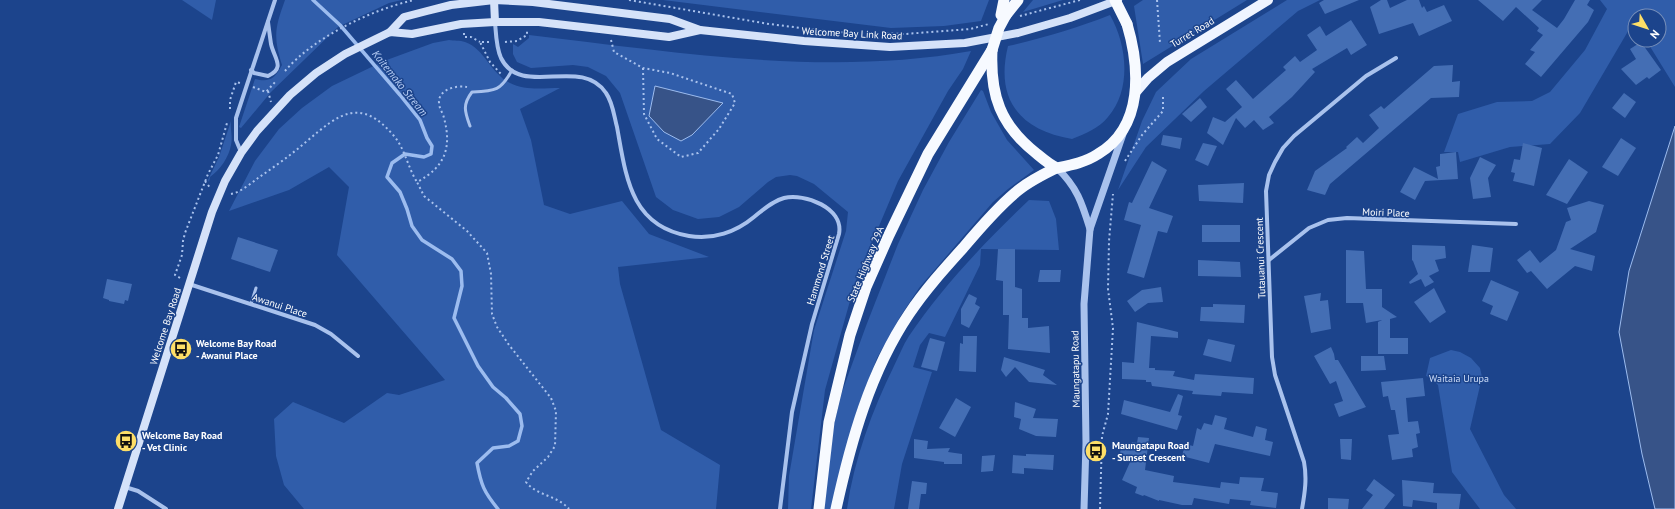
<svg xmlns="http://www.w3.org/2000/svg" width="1675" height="509" font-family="'PT Sans',sans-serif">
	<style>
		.green { fill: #305daa }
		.water { fill: #375388; stroke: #9cbcef }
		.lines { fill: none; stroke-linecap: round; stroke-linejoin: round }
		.stream { stroke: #9cbcef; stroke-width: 3.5 }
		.building { fill: #446eb4 }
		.path { stroke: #a9c2ed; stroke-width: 2; stroke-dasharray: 2 3; stroke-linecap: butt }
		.service { stroke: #a9c2ed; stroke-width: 3 }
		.minor { stroke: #a9c2ed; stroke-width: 4 }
		.tertiary { stroke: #a9c2ed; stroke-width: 7 }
		.secondary { stroke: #d5e2f9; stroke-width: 8 }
		.primary { stroke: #eff4ff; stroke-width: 10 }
		.trunk { stroke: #f7faff; stroke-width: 11 }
		.trunk-bridge { stroke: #f7faff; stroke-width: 11 }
		.labels { text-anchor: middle; stroke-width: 3; stroke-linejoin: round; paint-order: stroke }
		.street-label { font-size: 10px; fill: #fff; stroke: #1c448c }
		.poi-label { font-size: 10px; font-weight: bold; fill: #fff; stroke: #1c448c; text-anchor: start }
		.park-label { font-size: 10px; fill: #cedef9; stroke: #1c448c }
		.water-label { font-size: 11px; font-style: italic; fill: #b5ccf4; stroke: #1c448c }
	</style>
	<rect width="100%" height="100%" fill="#1c448c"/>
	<g class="green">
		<polygon points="182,0 216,0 212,20"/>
		<path d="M285 0H402L389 3 338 27 271 92 241 128 239 127 255 79C270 83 275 78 282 65 273 36 275 28 285 0Z"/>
		<polygon points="663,0 989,0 981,21 944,26 891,28"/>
		<polygon points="1033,0 1063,0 1023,12"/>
		<polygon points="1143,0 1247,0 1143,64 1134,6"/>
		<polygon points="1287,0 1320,0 1298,11 1204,91 1146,147 1118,190 1142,121 1156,92 1191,59"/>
		<polygon points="1600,0 1675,0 1675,87 1646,40 1659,40 1659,16 1635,16 1635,22 1634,21 1580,113 1550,144 1510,147 1460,162 1458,152 1444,152 1458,114 1497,102 1532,101 1550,92 1585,50 1607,9"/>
		<path d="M1110 15C1127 45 1132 89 1108 117 1099 128 1085 134 1072 139 1019 130 995 99 1008 46 1043 38 1077 28 1110 15Z"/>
		<path d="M529 35C675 52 826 77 971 51L963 69 948 91 898 181 855 283 825 390 811 509H788L789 476 814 330 846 231 848 212 814 184 797 176 790 175 776 177 768 182 739 207 719 217 698 219 673 210 656 197 620 93 606 76 588 67 573 65 531 68 517 62 513 54V44L518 47 529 38Z"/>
		<path d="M449 40C454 41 460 40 465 42 485 49 490 73 510 83 525 91 544 88 560 88L520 109 531 140 544 205 570 214 622 201 649 234 709 257 618 267 620 284 661 430 720 465 716 509H304L284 485 276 456 274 419 293 402 344 423 387 393 399 395 445 380 337 255 349 187 329 167 289 190 229 211 255 161 279 129 302 108 332 86 384 61 433 43Z"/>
		<polygon points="981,90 983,91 991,112 1007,140 1034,170 1008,189 993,202 919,288 900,317 877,358 858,407 840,471 832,509 824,509 834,424 842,392 866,326 898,244 923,190 949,142"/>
		<path d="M231 121C230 129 233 137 231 145 229 157 220 170 210 177L209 182 208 180 219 157Z"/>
		<path d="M1029 200 1049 201 1056 219 1059 250 981 249 980 265 945 337 929 333 920 345 913 367 932 372 902 464 894 509H847C854 459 872 411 894 366 899 356 903 345 909 336 943 286 985 242 1029 200Z"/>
		<polygon points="1451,350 1460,352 1471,358 1480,368 1482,377 1470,429 1504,495 1516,509 1480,509 1452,472 1438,385 1431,378 1426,376 1430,358"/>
	</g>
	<g class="water">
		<polygon points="655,86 723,103 692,135 681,141 664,132 649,116"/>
		<polygon points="1675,126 1675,509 1655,509 1642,454 1619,332 1629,271"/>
	</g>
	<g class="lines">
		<path class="stream" d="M313 0 340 25 400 95 420 120 427 138 432 146 431 154 424 157 405 154 392 163 387 177 400 192 407 209 412 226 422 240 452 259 461 271 462 286 454 318 478 366 493 387 506 398 520 414 522 426 518 441 509 446 493 448 477 463C481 485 484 492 498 509"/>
	</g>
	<g class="building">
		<polygon points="1324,0 1359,0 1325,14 1319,3"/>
		<polygon points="1381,0 1387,0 1390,8 1407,0 1419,0 1422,8 1424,6 1427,12 1444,5 1452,21 1419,36 1413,23 1379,34 1370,7"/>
		<polygon points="1478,0 1542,0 1532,10 1557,28 1564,19 1575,0 1590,0 1587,5 1594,10 1588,22 1541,77 1525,64 1535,52 1530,50 1543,35 1537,31 1539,28 1516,7 1503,21"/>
		<polygon points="1351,20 1367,45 1351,55 1347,48 1312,69 1315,72 1292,97 1269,117 1274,123 1263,130 1254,120 1245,128 1236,118 1223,145 1207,133 1213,117 1225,122 1242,107 1226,89 1236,80 1253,99 1286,70 1283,67 1295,56 1300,62 1317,50 1307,35 1320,26 1326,36"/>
		<polygon points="1641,42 1661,70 1649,79 1647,77 1636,85 1621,69 1636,59 1630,49"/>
		<polygon points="1453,65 1452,82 1460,81 1459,97 1431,98 1330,184 1325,195 1307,190 1315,171 1347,148 1346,147 1357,137 1363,143 1379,128 1369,115 1381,106 1384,109 1434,66"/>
		<polygon points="1624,93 1636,102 1625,118 1612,108"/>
		<polygon points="1200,98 1207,107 1191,122 1182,114"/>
		<polygon points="1163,135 1182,138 1180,149 1161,145"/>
		<polygon points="1621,138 1636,148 1618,176 1602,167"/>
		<polygon points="1203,143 1217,146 1208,166 1195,160"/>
		<polygon points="1523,143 1542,148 1534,186 1513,181 1515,173 1511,172 1514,159 1520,160"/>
		<polygon points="1456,152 1458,179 1425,181 1415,200 1400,192 1414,167 1438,179 1436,167 1440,166 1440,154"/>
		<polygon points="1480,157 1496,165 1488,178 1491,197 1473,199 1470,178"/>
		<polygon points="1569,159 1588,172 1567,204 1546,195"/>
		<polygon points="1152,161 1167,170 1149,208 1173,216 1167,233 1158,231 1144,278 1127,273 1141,225 1124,220 1129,202 1132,203"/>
		<polygon points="1244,183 1243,203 1199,201 1198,185"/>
		<polygon points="1589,201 1604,205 1596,232 1570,249 1595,256 1592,271 1575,266 1547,289 1531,271 1527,273 1517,260 1530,250 1540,263 1556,250 1566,222 1571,220 1567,208"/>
		<rect x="1202" y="225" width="38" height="17"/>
		<polygon points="238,237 278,250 270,272 231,259"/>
		<polygon points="1412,245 1445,246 1446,258 1435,260 1439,271 1429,276 1434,282 1425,287 1421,279 1410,284 1409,282 1418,274 1413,261 1412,260"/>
		<polygon points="1472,245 1493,248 1490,272 1468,272"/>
		<polygon points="998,249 1015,249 1015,287 1022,289 1022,318 1028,318 1028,328 1049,326 1050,353 1008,349 1009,315 1003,315 1003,281 996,280"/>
		<polygon points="1346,250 1364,251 1366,289 1382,289 1382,307 1397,317 1390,319 1390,338 1408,338 1408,354 1378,354 1378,322 1382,320 1366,323 1363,303 1346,303"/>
		<polygon points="1198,260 1240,262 1241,277 1198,276"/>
		<polygon points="1040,270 1061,270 1060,282 1038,282"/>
		<polygon points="107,279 132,284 128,301 125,300 124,304 109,301 109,300 103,298"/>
		<polygon points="1491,280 1519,292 1507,321 1490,314 1493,306 1482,301"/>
		<polygon points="1161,287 1163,302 1148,303 1135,312 1127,301 1142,290"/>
		<polygon points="1434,288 1446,312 1430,323 1414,302"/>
		<polygon points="1321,293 1320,301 1328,300 1331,329 1311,333 1304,296"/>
		<polygon points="969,294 977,298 975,304 980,307 969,328 961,324 961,309"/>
		<polygon points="1213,304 1245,305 1244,323 1200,321 1201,307 1213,307"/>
		<polygon points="1137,322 1178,332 1178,338 1151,336 1149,368 1155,368 1155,370 1175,371 1173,376 1194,380 1195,374 1254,378 1253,394 1222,392 1221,396 1192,394 1193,391 1152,386 1151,382 1146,382 1146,380 1122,379 1122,362 1134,363"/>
		<polygon points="963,336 977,336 976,372 959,371 960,343 963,344"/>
		<polygon points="930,338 945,342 937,371 921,367"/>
		<polygon points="1208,339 1235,345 1231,362 1203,355"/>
		<polygon points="1331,347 1334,354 1335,360 1338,360 1366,407 1339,417 1334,404 1343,401 1336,381 1330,384 1314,356"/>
		<polygon points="1361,356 1384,356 1386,370 1361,371"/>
		<polygon points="1004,357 1045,370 1043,375 1057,385 1029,382 1015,367 1006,377 1001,370"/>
		<polygon points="1423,378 1425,396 1406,398 1408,422 1418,421 1420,433 1416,434 1418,447 1412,449 1413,457 1392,460 1388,435 1399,434 1395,410 1391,410 1388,396 1383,397 1381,382"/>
		<polygon points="1178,394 1183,396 1178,415 1182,416 1177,430 1121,414 1124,400 1170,412"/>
		<polygon points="956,398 971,407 955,437 939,428"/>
		<polygon points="1015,402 1036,409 1033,418 1058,419 1056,437 1036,436 1019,429 1021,419 1014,417"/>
		<polygon points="1215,415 1227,418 1224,429 1253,437 1256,426 1267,429 1265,440 1273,442 1270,456 1215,444 1209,463 1182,456 1185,444 1193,446 1197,428 1201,430 1204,423 1212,425"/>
		<polygon points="1138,437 1149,438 1145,470 1174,476 1173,482 1220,488 1221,482 1239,484 1240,477 1264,478 1261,491 1278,493 1276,508 1250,505 1251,501 1230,499 1229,504 1194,498 1192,505 1182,505 1159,500 1159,501 1144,495 1143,496 1135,493 1137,487 1122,480 1131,460 1118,459 1122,446 1130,447 1132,442 1137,443"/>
		<polygon points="914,439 928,441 927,449 950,448 948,452 962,454 962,464 944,464 944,462 914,458"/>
		<polygon points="1340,439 1352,439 1351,460 1341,459"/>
		<polygon points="1026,454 1054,455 1053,470 1024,468 1024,474 1012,473 1013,455 1026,456"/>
		<polygon points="995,455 993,471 981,472 982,456"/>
		<polygon points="1374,479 1395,495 1384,509 1362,509 1373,495 1366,490"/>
		<polygon points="1402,480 1434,483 1433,493 1461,494 1459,509 1437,509 1437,503 1413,500 1412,507 1403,506"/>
		<polygon points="912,481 927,483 926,494 921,494 919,509 908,509"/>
		<polygon points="1328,498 1349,499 1348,509 1328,509"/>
	</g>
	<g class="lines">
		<g class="path">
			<polyline points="629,0 769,24 834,32 905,34 970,29 989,24"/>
			<polyline points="1157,0 1160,43"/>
			<polyline points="1020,16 1080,0"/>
			<polyline points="464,33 464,37 471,37 480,42"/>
			<polyline points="611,40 614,52 643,68 670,73 732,94 735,103 719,129 698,153 681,157 657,139 644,114 643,68"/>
			<polyline points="489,42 480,42 490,62 501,74"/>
			<polyline points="505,42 517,41 527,35 527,31"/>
			<path d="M285 71C314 37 371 10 414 0"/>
			<polyline points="253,87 266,92 276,81"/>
			<path d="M467 87C457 85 438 89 439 103 439 108 443 113 444 118 452 148 445 167 417 182L424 196 467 231 487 253 491 274 492 314 497 327 509 345 551 398 556 411 555 446 548 457 533 471 526 482C537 496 557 495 569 509"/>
			<polyline points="268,91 271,102"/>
			<polyline points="230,109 230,100 236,82 240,83"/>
			<polyline points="1125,161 1142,135 1163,111 1163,95"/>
			<polyline points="205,181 211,189"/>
			<path d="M231 194C241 192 250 184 258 178 274 167 291 155 307 141 339 114 360 96 394 136 405 149 408 168 417 182"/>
			<polyline points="180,278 175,275 182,255 183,241 185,233 208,174 218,155 227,123"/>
			<polyline points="1100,509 1102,436 1108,414 1113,328 1108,289 1109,241 1113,194"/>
		</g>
		<g class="service">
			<path d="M470 126C465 112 462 105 472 92 495 91 501 91 512 70"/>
			<polyline points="251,304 256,288"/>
		</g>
		<g class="minor">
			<path d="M495 22C496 33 496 47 501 58 521 99 581 55 606 93 613 103 614 116 617 127 626 176 630 226 689 236 713 240 736 232 754 217 763 210 772 201 784 198 805 193 844 208 839 234L812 324 792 412 780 509"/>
			<path d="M251 70 254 73 268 76C286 68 274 58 271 44 270 37 269 30 268 22"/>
			<polyline points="241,152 236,140 236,118 275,0"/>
			<polyline points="1269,260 1309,228 1328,220 1347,218 1516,224"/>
			<polyline points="189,284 315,325 331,334 358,356"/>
			<polyline points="125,487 138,491 166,509"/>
			<path d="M1302 509C1305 492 1307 478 1304 462L1275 375 1272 357 1266 191 1269 175 1275 162 1283 148 1294 136 1366 76 1396 58"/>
		</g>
		<g class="tertiary">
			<path d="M1057 168C1077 187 1082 203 1090 229"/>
			<polyline points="1084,509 1086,443 1084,304 1090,229 1123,134"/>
		</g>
		<g class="secondary">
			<polyline points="494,0 495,22"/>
			<polyline points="390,32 404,17 427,11 451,5 494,0 533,2 670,19 700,30 804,41 890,47 965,43 1018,33 1070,18 1118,0"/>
			<polyline points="118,509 212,212 225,181 241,153 257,131 290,95 316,73 345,54 390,32 412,34 461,24 495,22 539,22 669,37 700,30"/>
		</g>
		<polyline class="primary" points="1135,93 1148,78 1167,62 1268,0"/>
		<g class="trunk">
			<polyline points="1001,15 1004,0"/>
			<polyline points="1006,15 1018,0"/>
			<path d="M992 50C990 95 1000 125 1037 154 1043 159 1050 165 1057 168 1071 165 1086 162 1098 154 1144 127 1140 68 1127 24"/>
			<polyline points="819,509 829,422 850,335 866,287 889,235 928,154 992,50"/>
			<path d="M836 509C851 441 870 372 909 314 925 290 944 269 963 248 979 229 996 209 1015 193 1027 182 1042 175 1056 168"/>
		</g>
		<g class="trunk-bridge">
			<polyline points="1115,0 1127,24"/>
			<polyline points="992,50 999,28 1006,15"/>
		</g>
	</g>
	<defs>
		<g id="bus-disc" transform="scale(1.15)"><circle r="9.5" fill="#fdde67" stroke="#1c448c"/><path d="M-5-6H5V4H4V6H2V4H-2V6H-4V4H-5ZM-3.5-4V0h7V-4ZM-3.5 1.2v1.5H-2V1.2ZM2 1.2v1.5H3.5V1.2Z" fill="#111"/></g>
	</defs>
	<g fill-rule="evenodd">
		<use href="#bus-disc" x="181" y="349"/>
		<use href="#bus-disc" x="126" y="441"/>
		<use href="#bus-disc" x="1096" y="451"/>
	</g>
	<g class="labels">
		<g class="street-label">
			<text transform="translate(1192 32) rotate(-31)" y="4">Turret Road</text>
			<text transform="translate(852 33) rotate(3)" y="4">Welcome Bay Link Road</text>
			<text transform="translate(1386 212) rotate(2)" y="4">Moiri Place</text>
			<text transform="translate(1260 258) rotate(-92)" y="4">Tutauanui Crescent</text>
			<text transform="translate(865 264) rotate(-68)" y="4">State Highway 29A</text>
			<text transform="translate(820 270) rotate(-73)" y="4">Hammond Street</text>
			<text transform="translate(280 305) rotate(18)" y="4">Awanui Place</text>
			<text transform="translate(165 326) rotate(-72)" y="4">Welcome Bay Road</text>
			<text transform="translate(1075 369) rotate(-91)" y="4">Maungatapu Road</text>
		</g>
		<g class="poi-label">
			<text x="196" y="347">Welcome Bay Road<tspan x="196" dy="12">- Awanui Place</tspan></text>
			<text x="142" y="439">Welcome Bay Road<tspan x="142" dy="12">- Vet Clinic</tspan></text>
			<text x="1112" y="449">Maungatapu Road<tspan x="1112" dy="12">- Sunset Crescent</tspan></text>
		</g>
		<g class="park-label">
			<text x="1459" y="382">Waitaia Urupa</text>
		</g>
		<g class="water-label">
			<text transform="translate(400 83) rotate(51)" y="4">Kaitemako Stream</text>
		</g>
	</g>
	<g transform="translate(1647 28) rotate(129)"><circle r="19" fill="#1c448c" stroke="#778fba"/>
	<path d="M0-3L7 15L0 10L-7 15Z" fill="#fdde67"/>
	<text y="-6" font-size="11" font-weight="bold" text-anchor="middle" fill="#ffffff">N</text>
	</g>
</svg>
